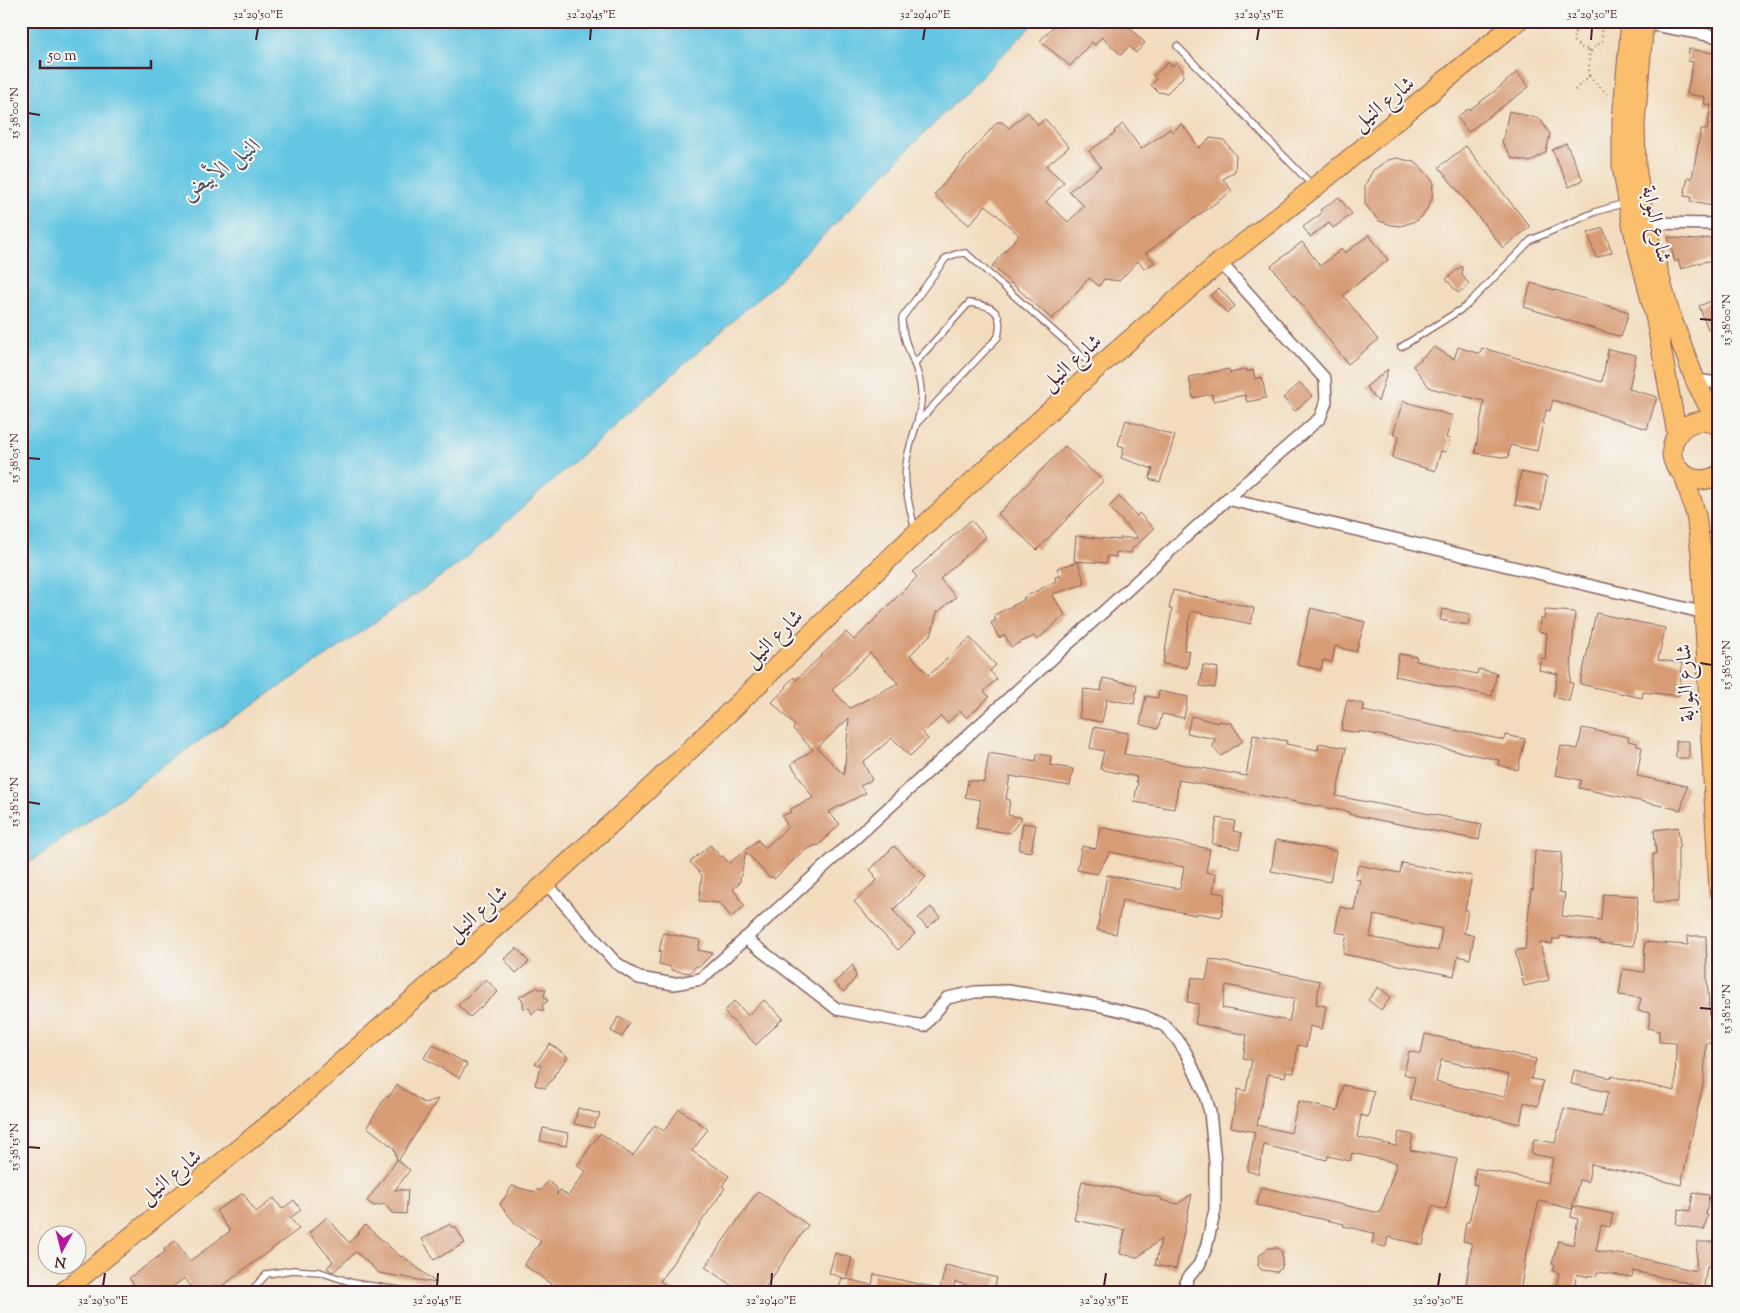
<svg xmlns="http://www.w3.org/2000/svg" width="1740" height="1313" font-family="'Sorts Mill Goudy',Amiri,serif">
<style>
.water{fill:#64c6e2;stroke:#577286}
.building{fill:#d79c76;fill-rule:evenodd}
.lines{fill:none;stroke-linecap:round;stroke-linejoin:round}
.service-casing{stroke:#85615e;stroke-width:8}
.minor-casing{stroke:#85615e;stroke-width:14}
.primary-casing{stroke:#85615e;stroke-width:21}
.path{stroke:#85615e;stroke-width:2.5;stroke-dasharray:1 4;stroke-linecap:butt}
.service{stroke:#fff;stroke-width:5.5}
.minor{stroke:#fff;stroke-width:11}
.primary{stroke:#fabe6d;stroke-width:19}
.ticks{fill:none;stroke:#4a1f2b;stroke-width:2}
.labels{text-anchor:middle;stroke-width:4;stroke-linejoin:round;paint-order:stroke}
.street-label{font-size:21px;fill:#4a1f2b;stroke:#f6f6f2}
.water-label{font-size:22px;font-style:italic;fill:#525162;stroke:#f6f6f2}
.neatline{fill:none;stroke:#4a1f2b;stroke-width:2}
.ticks-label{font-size:12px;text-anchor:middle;fill:#4a1f2b}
</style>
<rect width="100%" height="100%" fill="#f6f6f2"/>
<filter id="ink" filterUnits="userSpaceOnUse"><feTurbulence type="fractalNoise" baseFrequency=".02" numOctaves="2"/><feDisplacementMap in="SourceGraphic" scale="10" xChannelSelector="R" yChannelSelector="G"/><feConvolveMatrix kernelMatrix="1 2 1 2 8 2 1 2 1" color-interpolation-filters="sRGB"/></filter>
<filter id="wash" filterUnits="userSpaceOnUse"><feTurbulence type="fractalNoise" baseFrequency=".0096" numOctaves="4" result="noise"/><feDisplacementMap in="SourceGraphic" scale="20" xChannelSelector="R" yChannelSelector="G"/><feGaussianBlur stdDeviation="1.12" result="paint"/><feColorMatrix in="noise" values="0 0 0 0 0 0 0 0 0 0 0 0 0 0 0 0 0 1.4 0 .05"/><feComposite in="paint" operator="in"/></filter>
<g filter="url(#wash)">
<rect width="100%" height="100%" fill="#f2dcbd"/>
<path class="water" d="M21 21H1036L780 279 460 563 340 647 210 733 21 869Z"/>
<g id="blocks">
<path class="building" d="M1058 21H1123L1145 43 1136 53 1129 46 1121 55 1102 37 1095 45 1092 42 1070 66 1040 41Z
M1689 49 1719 54V207L1690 202 1691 197 1684 196 1688 177 1692 178 1701 129 1707 130 1711 105 1704 104 1705 97 1687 94 1693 62 1688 61Z
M1169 62 1172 66 1176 63 1183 70V77L1167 93 1158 92 1151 85 1156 79 1153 76Z
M1517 72 1529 87 1468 132 1457 117 1468 109 1469 110 1495 91Z
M1509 111 1540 119 1550 134 1546 152 1530 162 1512 158 1502 142Z
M1028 112 1038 125 1045 119 1069 147 1046 166 1064 182 1046 202 1068 222 1084 206 1069 191 1101 167 1089 151 1115 133 1114 131 1123 124 1141 149 1170 129 1172 132 1182 124 1199 148 1210 138 1224 140 1236 156 1235 171 1223 179 1232 191 1146 253 1154 262 1145 269 1138 261 1119 281 1104 279 1099 286 1089 278 1052 319 992 266 1019 235 986 205 969 225 934 195 997 122H1002L1009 128Z
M1566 143 1583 180 1569 187 1552 150Z
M1466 146 1530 227 1503 248 1439 167Z
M1397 158 1414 162 1421 167 1433 181 1432 199 1424 214 1418 220 1401 226 1392 225 1379 221 1365 204V185L1373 170 1388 160Z
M1339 197 1352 214 1333 228 1329 223 1310 237 1303 227 1322 213 1320 210Z
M1603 228 1612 252 1596 258 1588 233Z
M1369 235 1388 260 1343 295 1378 340 1348 364 1271 266 1302 242 1320 266 1342 249 1345 253Z
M1668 237 1696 240 1716 237 1719 259 1698 263 1681 269 1678 260 1675 262Z
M1462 266V275L1469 284 1458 293 1446 279Z
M1531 283 1629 312 1621 337 1524 307Z
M1219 288 1235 306 1227 313 1210 295Z
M1719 298V325L1708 329 1699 306Z
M1434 347 1454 359 1458 347 1480 354 1482 348 1602 382 1608 349 1636 355 1629 389 1657 397 1647 429 1553 400 1550 411 1546 410 1537 451 1510 445 1508 458 1475 453 1484 401 1430 388 1413 366Z
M1229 369 1230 373 1247 369V372L1253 370 1255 379 1262 377 1266 398 1247 402 1245 395 1213 401 1212 394 1193 398 1189 377Z
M1388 369 1378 402 1366 387Z
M1300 383 1312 396 1295 411 1283 398Z
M1403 401 1453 416 1446 438 1450 439 1446 452 1441 451 1435 471 1392 458 1399 436 1393 434Z
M1126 420 1175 436 1160 482 1149 479 1153 469 1121 458 1124 447 1118 445Z
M1065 446 1103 481 1037 550 998 514Z
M1521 472 1547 477 1541 510 1515 505Z
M1119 497 1137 516 1139 513 1154 529 1132 549 1131 553 1116 552V557L1107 556V563L1074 561 1076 536 1120 540V538H1138L1109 507Z
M971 520 986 537 940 579 956 597 938 612 937 611 932 633 910 655 929 675 970 638 996 665 990 671 997 679 984 691 989 697 967 718 960 711 947 723 941 716 923 733 928 739 910 756 892 738 863 762 872 780 860 786 866 793 828 812 840 824 818 846 816 845 802 852 774 879 772 876 770 878 746 852 739 884 733 889 745 906 731 917 720 903 699 901 702 875 690 862 710 845 721 857 723 856 729 863 758 840 765 848 788 827 782 816 791 812 789 810 813 798 791 764 813 750 793 729 795 726 772 702 787 687 786 685 794 677 796 680 846 632 854 640 917 577 913 572ZM870 653 898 683 850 708 832 690ZM849 718 844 775 817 748Z
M1078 562 1085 584 1052 594 1065 615 1037 640 1034 636 1011 647 1005 635 999 638 991 623 996 620 994 615 1024 600 1023 598 1056 581 1055 577 1060 576 1057 568Z
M1173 590 1254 608 1251 624 1191 611 1184 650 1190 651 1187 668 1163 664 1172 609H1169Z
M1311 608 1365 622 1356 652 1335 646 1332 662 1323 660 1321 670 1297 665Z
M1442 609 1470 614 1468 625 1440 620Z
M1545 610 1575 612 1570 683H1573L1569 701 1553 697 1558 674 1539 670 1541 658 1545 659 1547 633 1539 632 1540 619H1544Z
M1596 613 1665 628 1658 660 1682 663 1679 696 1643 692 1642 698 1580 684Z
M1399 654 1417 657 1416 661 1477 674 1478 669 1497 673 1492 696 1395 676Z
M1203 665 1218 668 1215 688 1200 686Z
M1103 678 1137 685 1134 704 1107 699 1102 722 1079 718 1084 689 1101 691Z
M1159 691 1188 697 1184 718 1162 714 1158 729 1140 724 1146 696 1158 698Z
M1347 700 1364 704 1363 711 1504 740 1505 735 1525 739 1518 770 1498 765 1499 760 1359 731V733L1341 730Z
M1191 716 1218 723V721L1231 723 1243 741 1221 756 1213 747 1215 739 1187 733Z
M1094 727 1128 733 1124 754 1246 776 1253 735 1287 741 1286 744 1318 750 1319 743 1346 748 1336 796 1482 824 1479 840 1349 814V812L1179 780 1174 809 1134 802 1138 782H1136L1137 777 1100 769 1104 751 1090 748Z
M1582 728 1629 737 1628 741 1637 743V746L1642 747 1637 776 1687 786 1681 810 1579 788 1581 780 1555 775 1561 746 1578 749Z
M1676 741H1689V758H1676Z
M989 753 1036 761 1037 754 1051 756 1050 765 1073 769 1070 786 1010 776 1006 799 1010 800 1008 815 1022 818 1010 833 976 828 981 800 965 797 968 780 984 782Z
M1217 818 1235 821 1233 831 1242 833 1239 849 1212 844Z
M1023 823 1036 825 1031 852 1019 850Z
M1100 827 1210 849 1206 872 1216 874 1213 892 1225 894 1221 917 1197 913 1196 915 1122 900 1116 934 1097 930 1107 875 1180 889 1184 867 1110 852 1097 874 1077 870 1082 846 1096 849Z
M1678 827 1680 847H1678V902H1654L1653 854H1656L1654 830Z
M1276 840 1336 851 1330 882 1271 871Z
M894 846 926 877 893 910 915 934 898 950 854 902 877 880 874 877 875 875 870 870Z
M1535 850 1562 852 1559 892 1565 893 1562 916 1601 920 1603 894 1638 896 1634 946 1599 943 1600 941 1560 936V939H1553L1552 944 1540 943 1549 980 1524 986 1515 951 1525 949 1531 889 1533 890Z
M1402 863 1472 876 1465 910H1468L1464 933 1474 936 1470 959 1458 956 1454 976 1343 954 1347 934 1335 932 1340 907 1354 910 1360 880 1355 879 1358 865 1400 873ZM1374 915 1442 929 1438 951 1370 937Z
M931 907 940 917 927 928 918 918Z
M663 933 700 940 698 950 713 953 700 966H696L690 973 671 970V967L659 964 661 950 659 952Z
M1688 936H1706L1707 980 1712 1043H1706L1704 1080 1681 1185 1591 1164 1588 1182 1579 1180 1572 1209 1539 1201 1526 1256 1520 1292H1465L1472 1245H1471V1243L1463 1241 1466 1222H1469L1477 1185 1473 1184 1476 1168 1548 1183 1553 1158 1531 1154 1534 1139 1555 1143 1564 1108 1602 1116 1608 1092 1571 1084 1574 1070 1611 1078V1076L1675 1091 1676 1043 1659 1042V1031L1648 1028 1651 1013 1638 1011 1641 998 1619 995 1623 969 1644 972 1645 942 1688 945Z
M517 948 529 962 516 973 504 959Z
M1210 959 1320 981 1316 1004 1326 1006 1322 1029 1310 1026 1306 1047 1298 1045 1294 1073 1286 1072 1285 1077 1268 1074 1257 1125 1291 1133 1298 1101 1338 1111 1343 1085 1374 1091 1368 1117 1361 1115 1357 1137 1396 1146 1399 1132 1413 1135 1410 1150 1457 1159 1446 1210 1432 1206 1423 1245 1388 1237 1386 1247 1372 1244 1374 1233 1343 1226 1344 1224 1257 1205 1261 1187 1380 1213 1397 1163 1352 1153 1350 1161 1328 1156 1327 1160 1264 1145 1258 1174 1247 1171 1255 1132 1231 1127 1238 1089 1246 1091 1252 1060 1243 1058 1247 1035 1195 1024 1199 1004 1187 1002 1192 977 1206 980ZM1226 985 1294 999 1289 1021 1222 1008Z
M853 965 856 977 844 992 834 983Z
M486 979 498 992 470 1017 458 1005Z
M538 987 539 989H546L544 996 548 1001 542 1005 544 1011 537 1009 532 1014 529 1008H523V1001L519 997Z
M1378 987 1391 997 1381 1010 1368 1000Z
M764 1000 783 1018 756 1045 724 1012 734 1001 748 1015Z
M618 1017 630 1023 622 1037 611 1031Z
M1425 1034 1536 1059 1531 1079 1543 1081 1538 1106 1524 1102 1520 1124 1410 1099 1415 1077 1404 1074 1409 1051 1421 1054ZM1441 1060 1509 1075 1504 1097 1436 1082Z
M432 1044 467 1064 459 1078 424 1058Z
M550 1044 568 1057 553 1076H555L545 1088 535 1085 541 1066 535 1064Z
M397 1085 424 1103 438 1099 398 1161 410 1170 395 1190H408L406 1214 392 1213 385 1204 374 1206 367 1201 397 1160 394 1148 367 1127 386 1096 388 1098Z
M578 1108 600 1114 593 1128 574 1124Z
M679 1109 708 1129 692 1151 729 1176 722 1186 725 1188 660 1281 676 1292H546L551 1284 524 1265 541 1241 516 1224 500 1205 512 1186 535 1192 538 1189 540 1191 548 1181 557 1188 556 1196 560 1190 568 1196 586 1171 577 1166 600 1133 633 1156 655 1125 664 1131Z
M543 1128 568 1133 566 1146 540 1141Z
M1082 1181 1162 1198 1161 1200 1178 1204 1192 1194 1176 1269 1155 1265 1161 1239 1138 1257 1120 1254 1125 1230 1074 1220Z
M758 1191 808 1225 762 1292H741L705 1267Z
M243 1193 256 1212 274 1198 282 1209 294 1200 301 1210 290 1218 299 1229 218 1289 215 1285 207 1292H195L185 1278 165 1292H139L129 1278 165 1252 164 1249 175 1241 190 1261 230 1231 216 1211Z
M1693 1193 1709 1195 1706 1215H1708L1704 1230 1676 1224 1679 1209 1690 1211Z
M1573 1206 1613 1214 1610 1227 1601 1225 1596 1251 1632 1256 1696 1271 1697 1242H1713V1267L1707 1266 1703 1292H1691L1692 1284 1633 1271 1632 1277 1597 1272 1596 1277 1589 1275 1588 1277 1577 1274 1573 1292H1555L1559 1273 1553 1271 1555 1265 1552 1264 1558 1241 1573 1245 1578 1219 1571 1217Z
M327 1217 349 1243 365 1225 401 1257 403 1256 436 1283 379 1273 356 1252 333 1272 327 1268 333 1261 309 1233Z
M450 1224 452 1228 455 1226 465 1243 434 1260 422 1239Z
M1268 1248H1277L1282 1252V1268L1276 1272 1262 1270 1258 1266 1259 1256Z
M835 1253 852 1258 846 1279 829 1273Z
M946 1265 997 1278 993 1292 955 1282 952 1292H939Z
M874 1274 932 1287 931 1292H849L839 1289 842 1278 872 1285Z"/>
</g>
</g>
<g filter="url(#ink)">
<use href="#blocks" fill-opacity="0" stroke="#85615e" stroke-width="1"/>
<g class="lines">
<g class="service-casing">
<path id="service" d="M1177 46 1313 186
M1401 347 1465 307 1531 240 1595 212 1625 203
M914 364 969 303C993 305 1004 312 998 337L917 423
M915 530C910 507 902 483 907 459 911 436 923 414 921 391 920 365 901 345 902 318L946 258 956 254 966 253 1094 367
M250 1292 267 1274 293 1270 320 1272 353 1283 412 1292"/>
</g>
<g class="minor-casing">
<path id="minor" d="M1644 23 1719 37
M1645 223 1719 224
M1695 380 1719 383
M1227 499 1705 613
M546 883 615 962 639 978 674 984 701 979 1227 499 1320 418 1326 402 1325 379 1220 262
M745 938 837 1009 924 1026 947 998 975 992 1008 991 1097 1005 1144 1016 1165 1026 1177 1039 1186 1053 1204 1092 1210 1112 1215 1162V1210L1206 1248 1199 1265 1190 1275 1181 1292"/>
</g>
<g class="primary-casing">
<path id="primary" d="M1631 21 1622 120V167L1633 229 1656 320 1677 434
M1644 21 1635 123 1636 167 1645 223 1669 311 1695 380 1718 425
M1719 426C1681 405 1652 459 1689 477 1699 482 1709 480 1719 475
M1684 475 1696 515 1701 553 1719 891
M63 1292 285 1111 546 883 649 789 915 534 1096 369 1220 262 1315 187 1518 21"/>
</g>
<path class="path" d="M1570 21 1578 29
M1584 23H1593L1602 32V41L1591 51 1580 47 1573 41 1575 32Z
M1597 27 1601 21
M1589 76 1607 94
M1575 90 1589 76V50"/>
<use href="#service" class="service"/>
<use href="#minor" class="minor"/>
<use href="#primary" class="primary"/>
</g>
</g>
<path class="ticks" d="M256 40 258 28M590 40 591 28M923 40 925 28M1257 40 1259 28M1591 40 1592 28M28 113 40 115M1700 319 1712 320M28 458 40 459M1700 663 1712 665M28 802 40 804M1700 1008 1712 1009M28 1147 40 1148M103 1286 105 1273M437 1286 438 1273M771 1286 772 1273M1104 1286 1106 1273M1438 1286 1440 1273"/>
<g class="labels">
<g class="street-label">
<text transform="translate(1383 103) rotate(-39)" y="7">شارع النيل</text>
<text transform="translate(1657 224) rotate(78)" y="7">شارع البوابة</text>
<text transform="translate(1071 362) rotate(-42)" y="7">شارع النيل</text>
<text transform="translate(773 638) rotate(-44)" y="7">شارع النيل</text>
<text transform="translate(1685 683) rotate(-93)" y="7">شارع البوابة</text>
<text transform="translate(477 913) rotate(-41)" y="7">شارع النيل</text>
<text transform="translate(170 1176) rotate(-39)" y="7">شارع النيل</text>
</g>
<g class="water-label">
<text transform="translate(220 168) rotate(-36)" y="8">النيل الأبيض</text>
</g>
</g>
<rect width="1740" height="1313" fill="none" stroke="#f6f6f2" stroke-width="55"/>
<g transform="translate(62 1250) rotate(187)"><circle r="24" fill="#f6f6f2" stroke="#b1a0a2"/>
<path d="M0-4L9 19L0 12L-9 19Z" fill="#b5179e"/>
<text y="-8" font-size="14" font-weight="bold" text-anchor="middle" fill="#4a1f2b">N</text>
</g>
<path d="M40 60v8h111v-8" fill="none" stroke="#4a1f2b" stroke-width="2.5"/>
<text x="48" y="60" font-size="15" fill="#4a1f2b" stroke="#f6f6f2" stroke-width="4" paint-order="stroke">50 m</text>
<rect x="28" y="28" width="1684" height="1258" class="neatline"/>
<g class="ticks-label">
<text x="258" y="18">32°29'50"E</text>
<text x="591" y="18">32°29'45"E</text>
<text x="925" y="18">32°29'40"E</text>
<text x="1259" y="18">32°29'35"E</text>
<text x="1592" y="18">32°29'30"E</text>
<text transform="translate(14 113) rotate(-90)" y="4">15°38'00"N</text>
<text transform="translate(1726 320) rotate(-90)" y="4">15°38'00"N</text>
<text transform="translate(14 458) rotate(-90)" y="4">15°38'05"N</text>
<text transform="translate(1726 665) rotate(-90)" y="4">15°38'05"N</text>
<text transform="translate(14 802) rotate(-90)" y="4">15°38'10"N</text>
<text transform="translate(1726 1009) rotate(-90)" y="4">15°38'10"N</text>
<text transform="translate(14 1147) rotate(-90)" y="4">15°38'15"N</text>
<text x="103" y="1304">32°29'50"E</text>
<text x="437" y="1304">32°29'45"E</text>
<text x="771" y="1304">32°29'40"E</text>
<text x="1104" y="1304">32°29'35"E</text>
<text x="1438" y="1304">32°29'30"E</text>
</g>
</svg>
